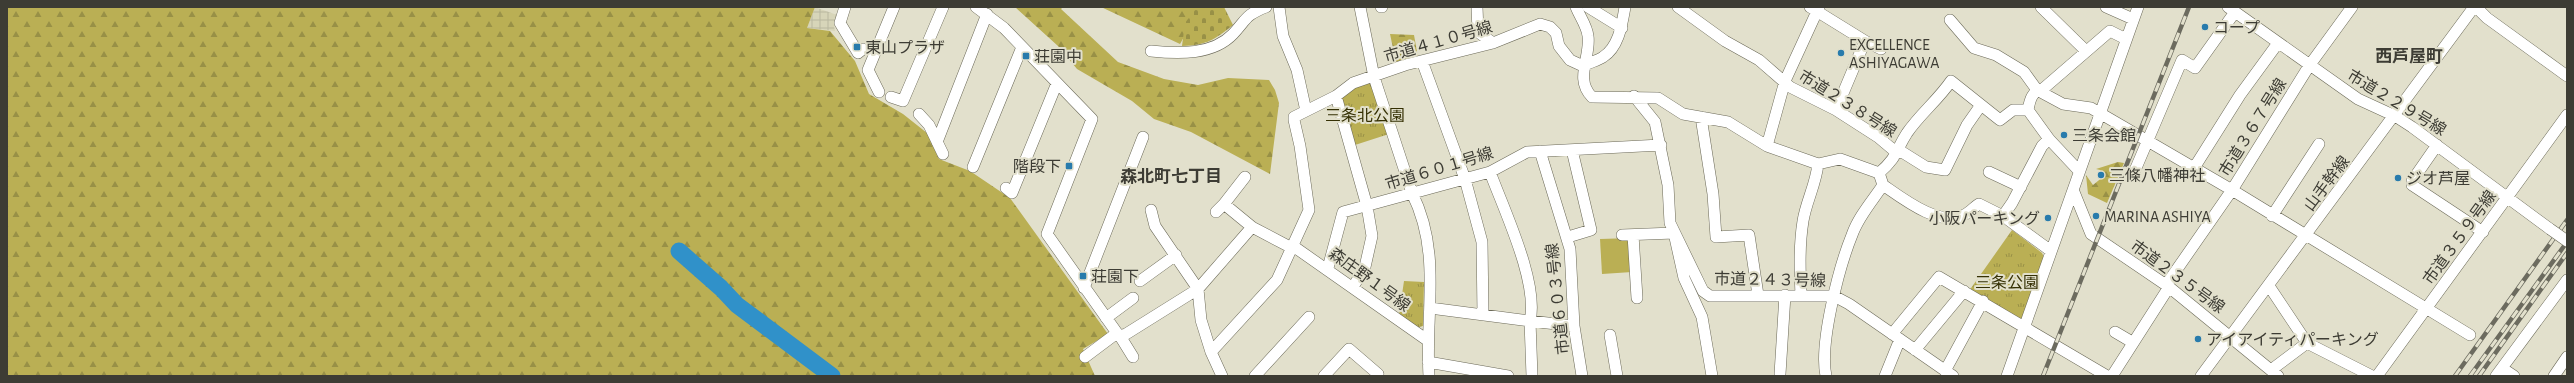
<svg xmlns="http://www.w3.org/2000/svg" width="2574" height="383" font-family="'Alegreya Sans','Noto Sans JP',sans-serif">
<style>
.industrial{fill:url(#industrial-grid)}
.green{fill:#baaf54}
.forest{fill:url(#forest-firs)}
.cemetery{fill:url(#cemetery-stones)}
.park{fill:url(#park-tufts)}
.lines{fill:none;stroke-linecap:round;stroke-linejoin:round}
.river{stroke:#3091c9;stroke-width:17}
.minor-casing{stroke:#6b6958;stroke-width:12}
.minor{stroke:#fff;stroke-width:11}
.rail-casing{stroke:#6c6b5f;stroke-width:4.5}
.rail{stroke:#e2e0cc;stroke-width:3;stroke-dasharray:9;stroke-linecap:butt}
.minor-bridge-casing{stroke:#6b6958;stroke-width:12;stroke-linecap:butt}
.minor-bridge{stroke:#fff;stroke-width:11}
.poi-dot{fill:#287bac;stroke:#e2e0cc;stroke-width:1.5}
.labels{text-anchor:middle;stroke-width:4;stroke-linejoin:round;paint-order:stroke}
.poi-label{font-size:16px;fill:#3d3c34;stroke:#e2e0cc;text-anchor:start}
.street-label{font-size:16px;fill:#3d3c34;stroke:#e2e0cc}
.park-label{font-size:16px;fill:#353004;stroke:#e2e0cc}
.neighbourhood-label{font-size:17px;font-weight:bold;fill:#3d3c34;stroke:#e2e0cc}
</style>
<defs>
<pattern id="industrial-grid" width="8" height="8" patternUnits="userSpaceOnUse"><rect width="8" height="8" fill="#d7d5b9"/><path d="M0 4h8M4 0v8" fill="none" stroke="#b9b8a0"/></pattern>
<pattern id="forest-firs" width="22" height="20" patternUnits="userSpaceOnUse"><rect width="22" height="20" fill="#baaf54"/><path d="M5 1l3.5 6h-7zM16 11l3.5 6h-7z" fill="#989046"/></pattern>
<pattern id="cemetery-stones" width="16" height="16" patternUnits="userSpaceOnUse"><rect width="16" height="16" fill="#baaf54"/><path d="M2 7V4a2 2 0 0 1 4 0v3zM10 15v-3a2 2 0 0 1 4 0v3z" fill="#989046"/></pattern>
<pattern id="park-tufts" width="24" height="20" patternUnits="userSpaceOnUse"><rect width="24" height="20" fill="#baaf54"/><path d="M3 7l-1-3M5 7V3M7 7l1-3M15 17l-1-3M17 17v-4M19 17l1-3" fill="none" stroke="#989046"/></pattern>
</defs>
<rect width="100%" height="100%" fill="#e2e0cc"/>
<path class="industrial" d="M815 7 837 15 834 26 835 31 807 28Z"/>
<path class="green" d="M1632 238V272L1602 274 1600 239Z"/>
<path class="forest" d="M7 7H815L807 28 830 31 855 61 869 94 903 114 927 133 939 159 970 171 1010 198 1108 334 1083 349 1095 376H7Z
M1015 7H1063L1061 9 1118 62 1164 79 1198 85 1228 78 1269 80 1275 90 1279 103 1270 174 1191 132 1154 119 1132 101 1077 69 1058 46Z
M1101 7H1201L1180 44Z
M1390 34 1414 35 1418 57 1396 62Z
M2118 162 2124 163 2107 203 2088 194 2086 175 2093 185 2104 176 2100 170 2096 169Z"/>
<path class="cemetery" d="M1197 7H1224L1233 25C1214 40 1207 45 1182 46L1185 23Z"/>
<path class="park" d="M1373 80 1389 134 1355 145 1341 97 1356 85Z
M2012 230 2042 253 2044 257 2022 321 1969 291Z
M1404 281 1424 282 1423 326 1416 328 1399 315Z"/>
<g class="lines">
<path class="river" d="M679 251 721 288 737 305 832 376"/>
<g class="minor-casing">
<path id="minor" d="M845 7 840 23 858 53 863 49
M976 7 1004 28 1092 119 1047 234 1117 333 1120 336 1126 334 1198 289 1252 227
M1360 7 1374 77 1412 193C1442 253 1425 312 1429 376
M1381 7H1382
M1477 7 1478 32 1493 43
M1576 7C1580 17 1587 26 1588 36 1591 57 1574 79 1592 97L1658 98 1683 114 1728 122 1767 146 1818 164 1840 159 1879 173
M1588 7 1622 28
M1678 7 1725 41 1759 60 1790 87 1836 110 1878 137 1897 153 1902 152 1926 167 1945 170 1967 125 1981 105
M1810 7 1865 41 1881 49
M2041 7 2085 50
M2106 7 2133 19
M2228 7 2358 99 2395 116 2412 127 2550 229
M2476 7 2487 18 2567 76
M1950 20 1974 48 1996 55 2024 72 2037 90 2063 104 2091 108 2232 190 2470 335
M1151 51C1179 54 1213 55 1233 34 1247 19 1245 15 1266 7
M1422 61 1465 179 1482 242 1483 314
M879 92 868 70 894 7
M1336 96 1367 206 1372 236 1365 267 1353 287
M1634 96 1655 122 1668 185 1670 223 1703 291 1710 296H1834L1849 304 1953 376
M891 97 903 101 943 7
M1836 110 1865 41
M2028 110C2030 99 2032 91 2044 88L2110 31 2126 39
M1306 111 1336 96 1353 83 1405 65 1493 43 1540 24 1550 27 1556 33 1559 46 1570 60 1583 66C1590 62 1597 61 1603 57 1619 47 1622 24 1625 7
M919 114 929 125 943 154
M1701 117 1713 194 1716 237 1749 235 1758 295
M937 142 987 14
M2437 145 2412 181V185L2483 232
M1767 146 1785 81 1819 7
M1540 151 1570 249 1574 326 1582 376
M973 167 1022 47
M2194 168 2240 95 2278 43
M1490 172C1504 210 1539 283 1530 321L1574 326
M1989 172 2021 187
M2133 175 2182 60 2195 68 2235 12
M1245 177 1224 204 1252 227 1292 248
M1883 185C1902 198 1940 228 1964 215 1970 212 1974 207 1979 204L2003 216 2051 251
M1006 188 1012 193 1057 83
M2074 192 2091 234 2169 287 2278 376
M1151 210 1155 226 1198 289 1201 320 1211 352 1222 376
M1216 212 1224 204
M2003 216 2012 203 2042 146 2049 139
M2272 216 2319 144
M1622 235 1674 233 1684 278 1702 317 1712 376
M1633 235 1637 298
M1568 237 1591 230 1572 150
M1293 246 1427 340
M1328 268 1343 212 1490 172 1527 152 1661 145
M1140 281 1176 255
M2166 285 2232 190 2309 66 2352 7
M2269 286 2307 343 2372 376
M1084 288 1143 137
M1801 296C1800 271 1799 246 1803 221 1806 202 1816 184 1818 164
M1430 308 1530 321 1532 376
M1106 318 1133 298
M2115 332 2132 342
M1892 334 1939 277 2107 376
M1610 335 1617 376
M1120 336 1133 357
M1915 350 1964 291
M1211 352 1277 280 1309 210 1300 146 1294 120V117L1306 111 1297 70 1283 36 1279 7
M1085 357 1117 333
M1428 362 1508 376
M2502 368 2514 376
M2271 370 2307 343
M1945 371 1983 301
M1780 374 1785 295
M1255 376 1309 317
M1324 376 1349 349 1378 374 1377 376
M1826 376C1819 344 1839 267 1852 235 1858 217 1873 200 1883 185L1879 173C1897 158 1896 150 1907 133 1920 114 1938 100 1951 81L2000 120 2013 110H2028L2049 139 2079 171
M1885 376 1900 339
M2007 376 2138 7
M2112 376 2169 287
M2201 376 2474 7
M2377 376 2567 115
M2496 376 2567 280
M2554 376 2567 357"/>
</g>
<use href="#minor" class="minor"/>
<g class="rail-casing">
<path id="rail" d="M2043 376 2189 7
M2455 376 2567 220
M2470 376 2567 242
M2479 376 2567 253"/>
</g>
<use href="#rail" class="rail"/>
<g class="minor-bridge-casing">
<path id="minor-bridge" d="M2550 229 2567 241"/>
</g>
<use href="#minor-bridge" class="minor-bridge"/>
</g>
<g class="poi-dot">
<circle cx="2205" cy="27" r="4"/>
<rect x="853" y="43" width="8" height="8" rx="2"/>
<circle cx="1841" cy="53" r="4"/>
<rect x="1022" y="52" width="8" height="8" rx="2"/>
<circle cx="2064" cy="135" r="4"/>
<rect x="1065" y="162" width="8" height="8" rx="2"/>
<circle cx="2101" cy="175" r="4"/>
<circle cx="2398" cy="178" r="4"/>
<circle cx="2096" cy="216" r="4"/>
<circle cx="2048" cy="218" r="4"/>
<rect x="1079" y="272" width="8" height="8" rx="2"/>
<circle cx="2198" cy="339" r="4"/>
</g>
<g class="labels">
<g class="poi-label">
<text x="2213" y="33">コープ</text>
<text x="1849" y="50">EXCELLENCE<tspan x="1849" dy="18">ASHIYAGAWA</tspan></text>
<text x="865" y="53">東山プラザ</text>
<text x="1034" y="62">荘園中</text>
<text x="2072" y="141">三条会館</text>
<text x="1061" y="172" text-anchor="end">階段下</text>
<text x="2109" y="181">三條八幡神社</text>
<text x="2406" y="184">ジオ芦屋</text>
<text x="2104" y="222">MARINA ASHIYA</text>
<text x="2040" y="224" text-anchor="end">小阪パーキング</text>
<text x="1091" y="282">荘園下</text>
<text x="2206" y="345">アイアイティパーキング</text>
</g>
<g class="street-label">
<text transform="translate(1438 41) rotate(-16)" y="6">市道４１０号線</text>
<text transform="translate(2397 102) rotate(31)" y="6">市道２２９号線</text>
<text transform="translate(1848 103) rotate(32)" y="6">市道２３８号線</text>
<text transform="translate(2252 127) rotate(-58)" y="6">市道３６７号線</text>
<text transform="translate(1439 168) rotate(-17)" y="6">市道６０１号線</text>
<text transform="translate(2326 183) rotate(-53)" y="6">山手幹線</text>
<text transform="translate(2459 237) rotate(-54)" y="6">市道３５９号線</text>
<text transform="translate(2178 276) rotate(36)" y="6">市道２３５号線</text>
<text transform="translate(1370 279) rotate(36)" y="6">森庄野１号線</text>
<text transform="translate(1770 279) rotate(1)" y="6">市道２４３号線</text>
<text transform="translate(1557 299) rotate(-96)" y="6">市道６０３号線</text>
</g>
<g class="park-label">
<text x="1365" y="121">三条北公園</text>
<text x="2007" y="288">三条公園</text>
</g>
<g class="neighbourhood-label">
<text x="2409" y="62">西芦屋町</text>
<text x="1171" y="182">森北町七丁目</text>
</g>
</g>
<rect width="2574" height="383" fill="none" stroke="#3d3c34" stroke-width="16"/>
</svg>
